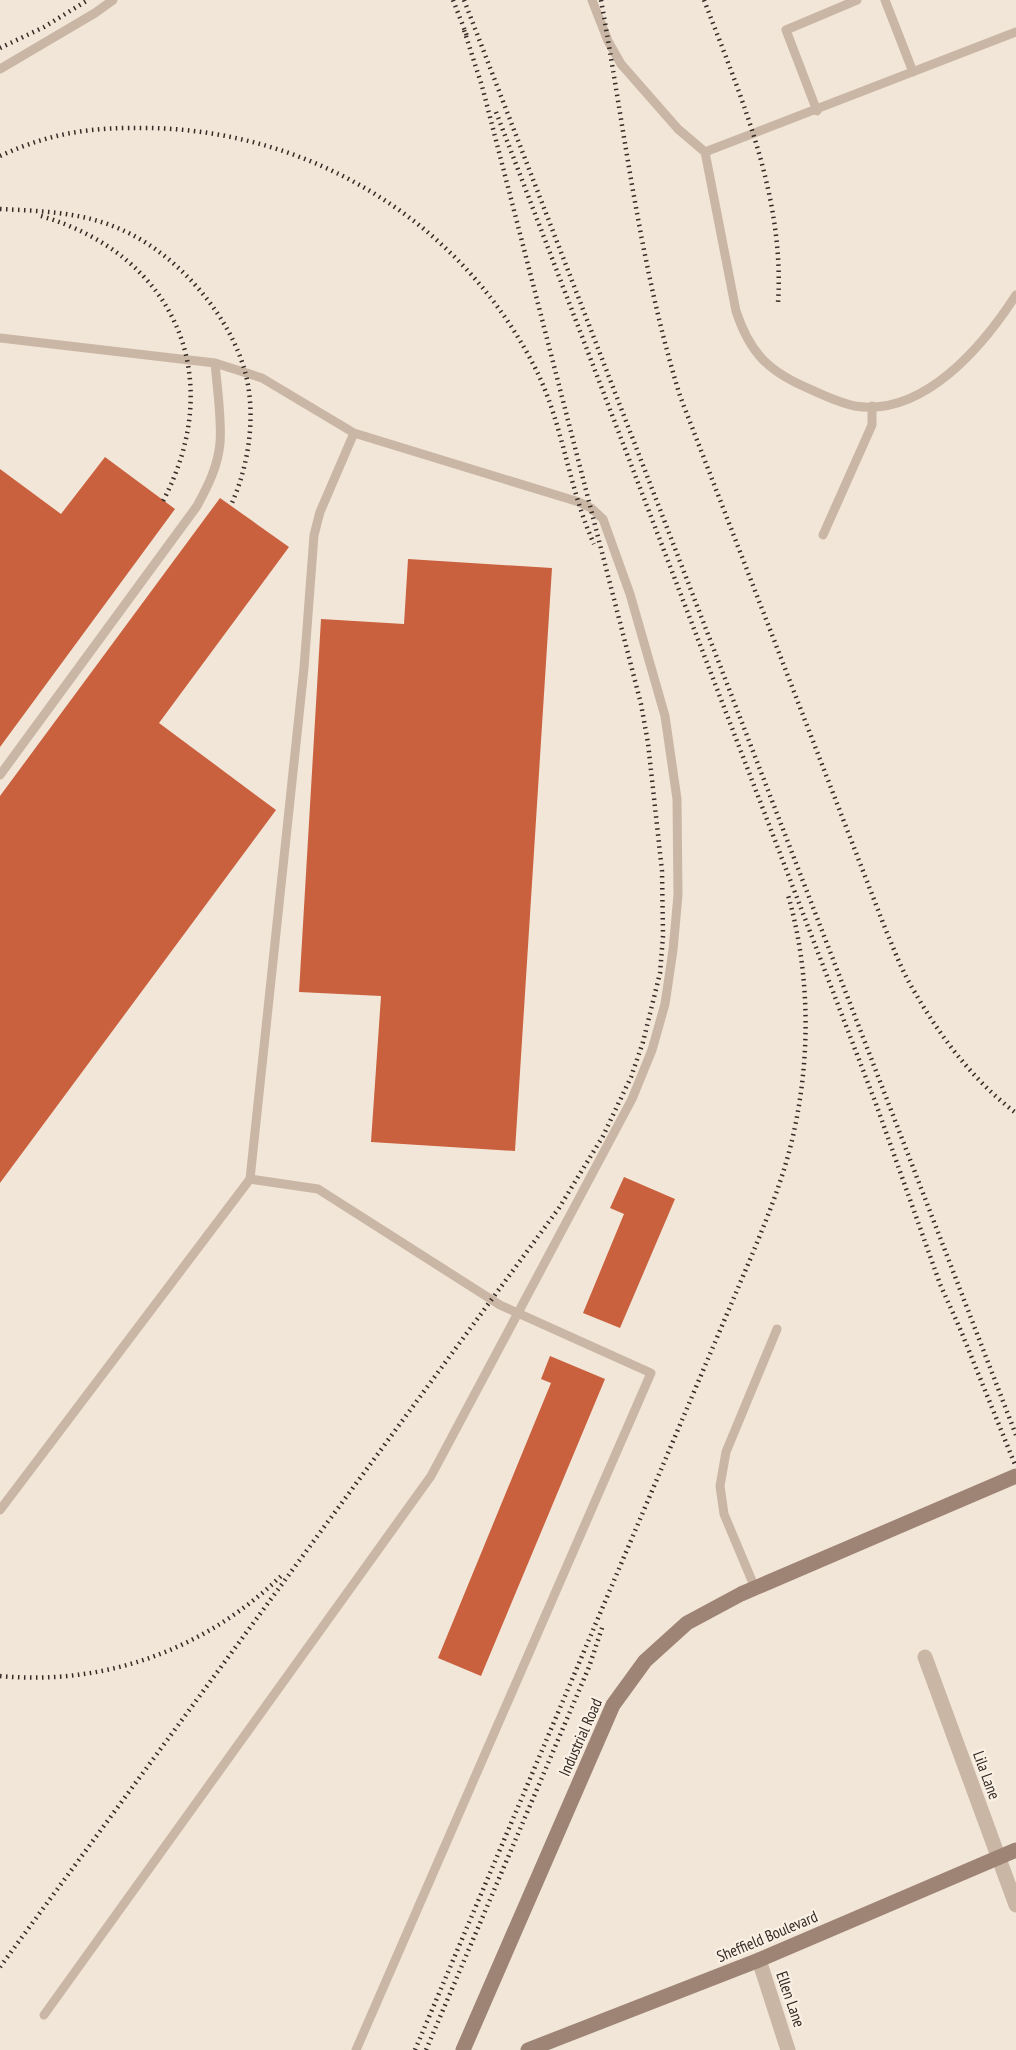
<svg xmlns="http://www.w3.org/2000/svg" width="1016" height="2050" font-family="'PT Sans Narrow',sans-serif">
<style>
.building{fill:#ca613e}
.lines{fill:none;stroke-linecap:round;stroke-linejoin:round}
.lane{stroke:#cab6a4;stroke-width:9}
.street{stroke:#cab6a4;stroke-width:15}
.secondary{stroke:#9e8475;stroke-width:15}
.rail{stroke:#352b26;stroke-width:4.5;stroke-dasharray:1.5 4.5;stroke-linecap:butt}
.labels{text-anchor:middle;stroke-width:4.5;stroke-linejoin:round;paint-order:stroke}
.street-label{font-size:16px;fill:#352b26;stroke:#faf0e4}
</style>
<rect width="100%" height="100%" fill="#f2e6d8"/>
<path class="building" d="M105 457 175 509 0 747V469L61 514Z
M220 498 289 547 159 723 276 810 0 1183V796Z
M408 559 552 568 515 1151 371 1142 381 996 299 992 321 619 404 624Z
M624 1177 675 1199 620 1328 583 1313 624 1214 610 1208Z
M550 1356 605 1379 481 1676 438 1658 551 1383 541 1379Z"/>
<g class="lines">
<path class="lane" d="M592 0 608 41 621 64 678 129 705 152 736 311C750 354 770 373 812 390 825 396 840 403 855 406 924 417 983 346 1016 295
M885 0 913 72
M0 69 95 13 113 0
M817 111 786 30 857 0
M705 152 1016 32
M0 338 215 363 262 378 354 433 579 502 591 508 603 519 630 594 665 716 677 799 678 895 673 950 665 1004 652 1050 632 1099 431 1476 44 2015
M823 535 872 425V406
M0 775 197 506C208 486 218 466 220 443 222 420 217 387 215 363
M250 1179 318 1189 500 1305 651 1373 356 2050
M0 1510 250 1179 304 668 314 535 320 512 354 433
M755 1588 724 1514 720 1486 726 1452 777 1329"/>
<path class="street" d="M925 1657 1016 1905
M759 1960 788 2050"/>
<path class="secondary" d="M463 2050 613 1705 645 1661 687 1623 741 1594 1016 1476
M528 2050 759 1960 1016 1850"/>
<path class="rail" d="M453 0 467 36
M464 0 1016 1435
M601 0C625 133 640 266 680 396L885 928C893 947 900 966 910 984 937 1032 971 1079 1016 1113
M704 0C741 97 785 197 778 303
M0 48 44 27 88 0
M496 112 876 1104 940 1284 961 1331 1016 1467
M0 156C52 132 93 127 150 128 309 131 456 219 531 360 563 418 567 485 594 544
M0 209C41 211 82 212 120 229 179 254 237 322 248 385 255 425 247 470 231 505
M41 216C175 255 228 377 163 501
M0 1676C105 1686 206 1649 281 1576
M0 1967 559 1208 603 1136 631 1077 643 1042 660 973 663 936 662 871 648 743 641 704 482 86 464 30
M415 2050 749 1262C766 1221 783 1180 793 1136 811 1057 810 972 788 895
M426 2050 589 1667 603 1625"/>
</g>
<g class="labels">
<g class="street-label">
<text transform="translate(580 1737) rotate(-66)" y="6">Industrial Road</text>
<text transform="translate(987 1775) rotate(70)" y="6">Lila Lane</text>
<text transform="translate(767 1936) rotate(-23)" y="6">Sheffield Boulevard</text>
<text transform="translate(791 1999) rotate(71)" y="6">Ellen Lane</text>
</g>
</g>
</svg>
